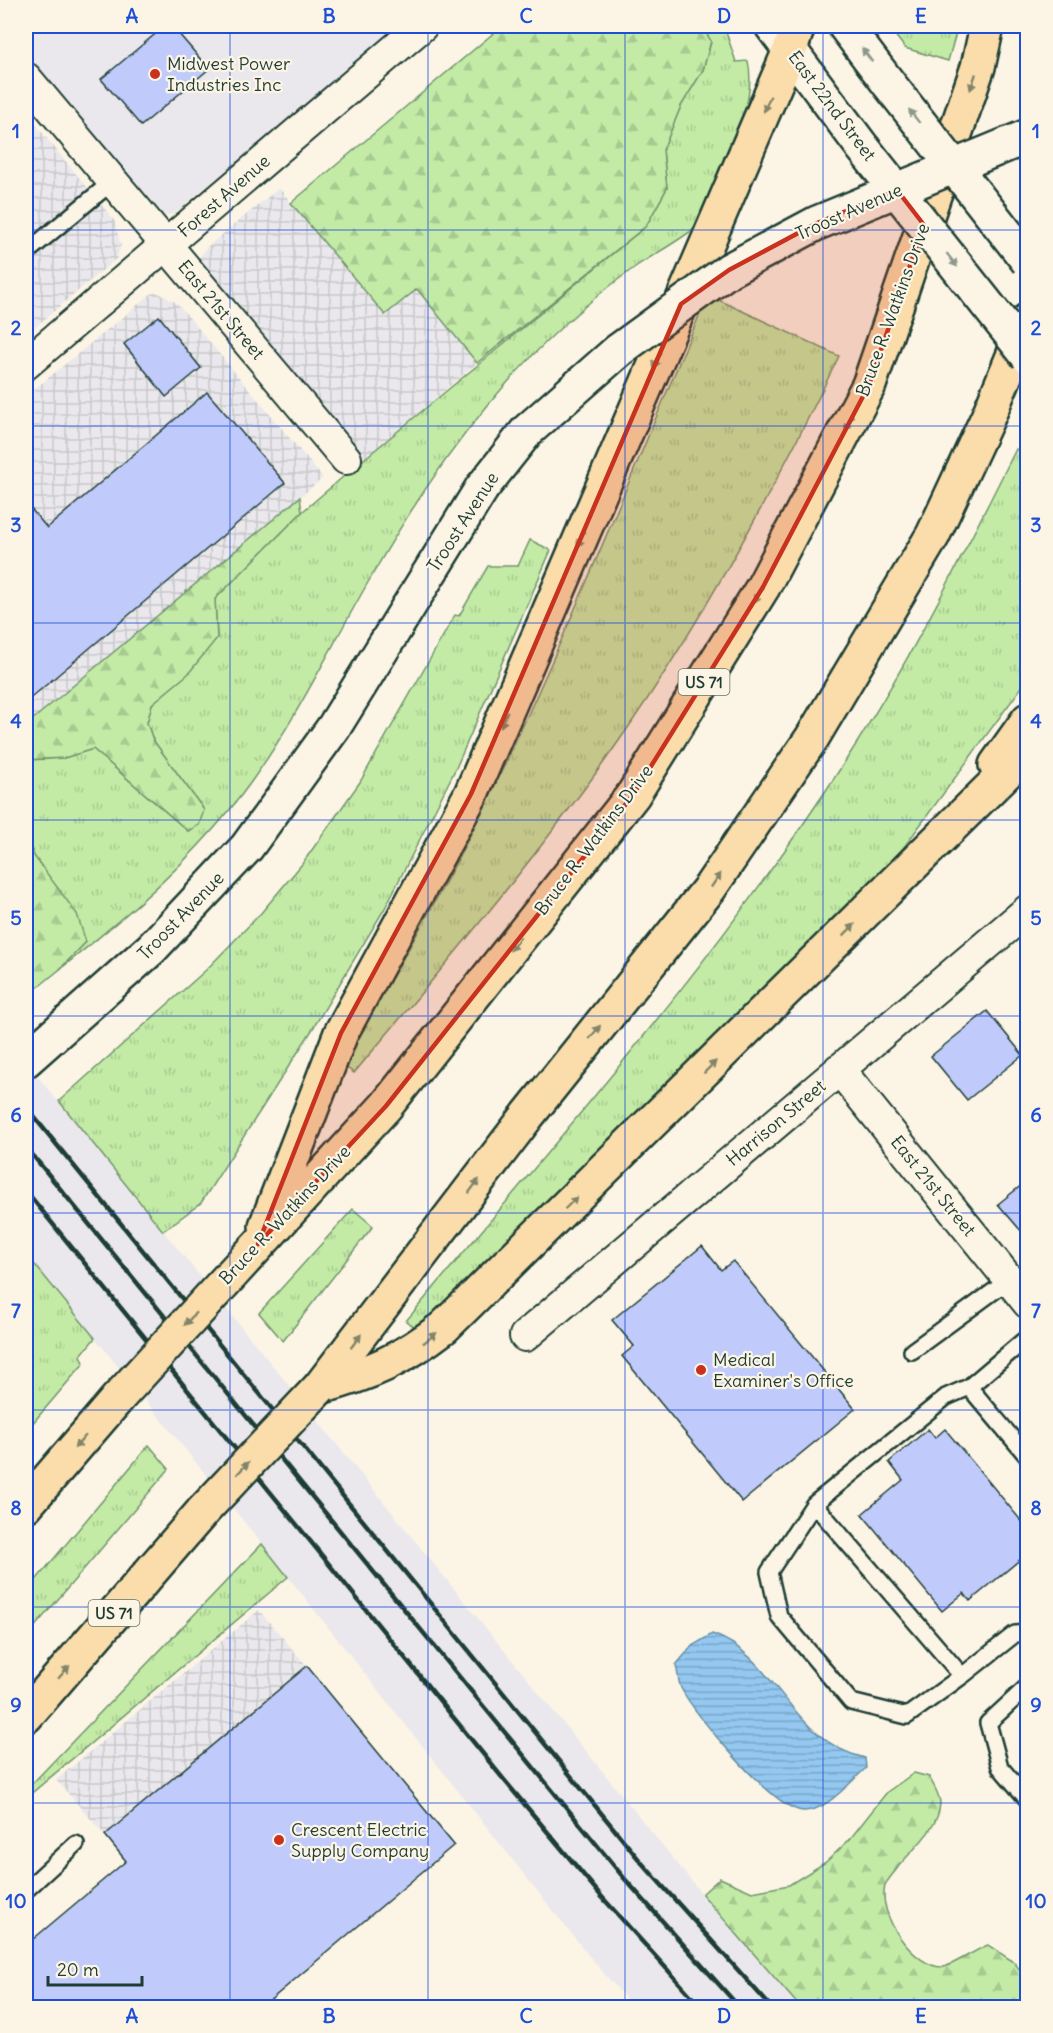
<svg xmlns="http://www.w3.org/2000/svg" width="1053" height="2033" font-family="Delius,sans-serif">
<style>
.built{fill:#eae8ec}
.industrial{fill:url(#industrial-grid)}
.grass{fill:url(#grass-tufts);stroke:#71946d;stroke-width:1.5}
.forest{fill:url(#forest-firs);stroke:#71946d;stroke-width:1.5}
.water{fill:url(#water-rules);stroke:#6590a5;stroke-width:1.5}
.building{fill:#c0cbfc;stroke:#1f3d34;stroke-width:1.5}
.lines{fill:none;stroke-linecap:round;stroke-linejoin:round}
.service-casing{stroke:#1f3d34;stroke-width:20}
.minor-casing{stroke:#1f3d34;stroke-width:34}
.secondary-casing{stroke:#1f3d34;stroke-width:38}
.motorway-casing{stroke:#1f3d34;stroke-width:38}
.service{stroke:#fcf5e5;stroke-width:15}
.minor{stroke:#fcf5e5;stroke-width:30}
.secondary{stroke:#fcf5e5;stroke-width:33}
.motorway{stroke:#fbddab;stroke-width:33}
.rail{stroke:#1f3d34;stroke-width:4.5}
.secondary-bridge-casing{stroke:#1f3d34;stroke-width:38;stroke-linecap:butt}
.motorway-bridge-casing{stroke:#1f3d34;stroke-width:38;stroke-linecap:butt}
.secondary-bridge{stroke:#fcf5e5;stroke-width:33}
.motorway-bridge{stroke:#fbddab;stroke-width:33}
.oneway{fill:#8e998c}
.oneway2{fill:#82856a}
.marked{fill:#c8321e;fill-opacity:0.2;stroke:#c8321e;stroke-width:4.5;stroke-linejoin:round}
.grid{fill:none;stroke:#1d4ed8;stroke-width:1.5;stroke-opacity:0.55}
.poi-dot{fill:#c8321e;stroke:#fcf5e5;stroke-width:2}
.labels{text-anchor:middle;stroke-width:4.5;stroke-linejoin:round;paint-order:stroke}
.shield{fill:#fcf5e5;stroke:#617469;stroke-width:1.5}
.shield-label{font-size:16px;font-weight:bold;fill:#1f3d34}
.poi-label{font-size:18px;fill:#1f3d34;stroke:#fcf5e5;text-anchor:start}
.street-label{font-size:18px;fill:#1f3d34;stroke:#fcf5e5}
.neatline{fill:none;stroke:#1d4ed8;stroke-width:2}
.grid-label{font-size:20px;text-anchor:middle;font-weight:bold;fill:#1d4ed8}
</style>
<defs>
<pattern id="industrial-grid" width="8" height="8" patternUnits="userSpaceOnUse" patternTransform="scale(1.5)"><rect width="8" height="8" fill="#eae8ec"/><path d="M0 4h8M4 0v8" fill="none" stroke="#c8c8cb"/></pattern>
<pattern id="grass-tufts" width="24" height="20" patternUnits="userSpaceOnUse" patternTransform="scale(1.5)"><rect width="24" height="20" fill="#c3eba6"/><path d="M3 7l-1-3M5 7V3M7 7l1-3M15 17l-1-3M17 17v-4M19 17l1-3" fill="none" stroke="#a7ca90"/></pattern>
<pattern id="forest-firs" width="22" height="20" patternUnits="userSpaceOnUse" patternTransform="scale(1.5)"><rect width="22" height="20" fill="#c3eba6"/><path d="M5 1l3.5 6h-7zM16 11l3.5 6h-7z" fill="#a7ca90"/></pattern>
<pattern id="water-rules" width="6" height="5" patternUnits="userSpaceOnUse" patternTransform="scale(1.5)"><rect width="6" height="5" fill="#94c8f1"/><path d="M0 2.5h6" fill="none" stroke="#78a4c4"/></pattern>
</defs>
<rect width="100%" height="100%" fill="#fcf5e5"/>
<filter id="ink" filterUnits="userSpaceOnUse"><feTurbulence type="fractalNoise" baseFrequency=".0167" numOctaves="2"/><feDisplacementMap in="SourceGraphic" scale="12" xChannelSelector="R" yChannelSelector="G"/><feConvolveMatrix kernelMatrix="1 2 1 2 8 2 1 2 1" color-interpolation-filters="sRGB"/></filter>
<g filter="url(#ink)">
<path class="built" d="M26 26H397L175 213 164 216 143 204 26 60Z
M26 1062 702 1894 800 2007H633L589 1956 262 1544 26 1253Z"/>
<path class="industrial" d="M26 113 114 220 121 245 117 258 26 335Z
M279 188 385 315 417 289 477 363 358 464 197 260 207 247Z
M157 292 177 303 323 478 26 725V396L151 294Z
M259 1610 307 1666 105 1835 56 1780Z"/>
<path class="grass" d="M702 26H724L736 62 748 61C757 101 731 148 716 184 711 196 708 211 701 222 695 232 651 256 638 265 521 348 440 456 370 579 331 646 297 718 251 782 198 856 130 913 59 970L86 942 34 856 26 836V760L64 758 93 749 188 831 204 810 153 740 147 723 152 704 217 638 215 599 302 512 358 464 646 226 667 188 663 150 681 106 703 70 711 42Z
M888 26H958L948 61 905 48Z
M708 295 839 356C772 494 698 630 609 755 530 865 442 969 354 1073L341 1064C391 981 440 897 483 810 565 642 634 467 708 295Z
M1016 449 1027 455V680L904 847 873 882 420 1330 406 1321C558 1139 717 960 846 760 910 661 963 555 1016 449Z
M530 540 551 550 456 768 385 908 312 1030 201 1203 163 1231 59 1101 206 970 261 913 302 864 360 782 455 615 459 616 488 566H518Z
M353 1209 373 1226 283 1341 259 1313Z
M26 1254 95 1338 81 1355 84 1363 26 1431V1384L28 1381 26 1378Z
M149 1445 169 1469 26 1637V1592Z
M262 1544 288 1577 27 1797 26 1790Z"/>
<path class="forest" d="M502 26H702L711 41 703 70 681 106 663 150 667 188 646 226 477 363 417 289 385 315 291 203Z
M300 497 302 512 215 599 217 638 188 674 152 704 147 723 153 740 204 810 199 825 188 831 93 749 64 758 26 760V725Z
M26 836 34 856 77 914 86 942 59 970 26 997Z
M914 1773 929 1777C933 1784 940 1795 940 1803 939 1829 913 1848 898 1867 895 1872 887 1880 885 1886 877 1915 914 1968 943 1967 950 1967 977 1949 988 1945L1014 1962 1027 1979V2007H800L702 1894 720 1878 752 1892 789 1885 826 1862 850 1839 887 1792Z"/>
<path class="water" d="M712 1634C776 1655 790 1741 865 1758L866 1768C850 1782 822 1817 798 1810 768 1801 695 1716 681 1688 678 1681 678 1672 676 1665L692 1646Z"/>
<path class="building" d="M165 26H172L209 69 141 126 101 79Z
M159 316 201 368 166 397 124 344Z
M207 392 285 483 26 702V503L47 528Z
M987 1011 1023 1055 967 1100 931 1056Z
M1028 1180V1239L998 1204Z
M702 1246 721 1270 733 1261 855 1409 742 1502 622 1356 634 1346 612 1320Z
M928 1429 935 1438 945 1429 1028 1529V1553L970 1601 964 1593 942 1611 862 1514 903 1480 889 1462Z
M307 1666 454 1845 261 2008H26V1945L126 1861 105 1835Z"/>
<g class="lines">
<g class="service-casing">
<path id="service" d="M26 253 113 181
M912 1351 1009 1280
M969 1387 1028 1337
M1028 1457 969 1387 946 1397 814 1504 962 1676 1015 1634 1028 1633
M814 1504 769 1572 779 1616 851 1702 907 1716 962 1676
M1028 1686 988 1723 1000 1767 1028 1800
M26 1890 76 1844"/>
</g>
<g class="minor-casing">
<path id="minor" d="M26 78 346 459
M26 364 422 26
M839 1069 1028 1303
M525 1336 1028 910"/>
</g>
<g class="secondary-casing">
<path id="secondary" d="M772 26 863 148
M845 26 889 84
M26 1060 151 949 247 847 334 727 482 488"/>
</g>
<g class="motorway-casing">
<path id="motorway" d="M996 765 1028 720
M266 1226 341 1033 471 794 790 50 798 26
M230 1276 386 1106 633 795 763 587 869 385 978 67 987 26
M320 1387 528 1115 709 889 812 738 933 535 988 417 1028 320
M320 1387C372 1373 401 1360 444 1327L1028 751
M26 1505 118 1398
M26 1716 203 1511"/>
</g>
<use href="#service" class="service"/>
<use href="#minor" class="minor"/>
<use href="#secondary" class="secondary"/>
<use href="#motorway" class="motorway"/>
<path class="rail" d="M26 1107 641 1862 772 2008
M26 1147 624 1878 740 2008
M26 1191 505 1781 602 1897 702 2008"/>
<g class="secondary-bridge-casing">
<path id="secondary-bridge" d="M889 84 1028 261
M863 148 1028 356
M482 488 527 431 619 350 729 270 817 223 1028 136"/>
</g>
<g class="motorway-bridge-casing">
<path id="motorway-bridge" d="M118 1398 230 1276
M203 1511 320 1387"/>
</g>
<use href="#secondary-bridge" class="secondary-bridge"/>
<use href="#motorway-bridge" class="motorway-bridge"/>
</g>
<defs><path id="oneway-solid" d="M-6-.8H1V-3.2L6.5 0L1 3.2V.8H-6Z" transform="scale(1.5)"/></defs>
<g class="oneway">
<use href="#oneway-solid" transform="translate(867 55) rotate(-127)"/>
<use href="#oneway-solid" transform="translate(914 116) rotate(-128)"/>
<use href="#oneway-solid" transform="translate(952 260) rotate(52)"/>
</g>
<g class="oneway2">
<use href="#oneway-solid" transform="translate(973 82) rotate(109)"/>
<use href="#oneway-solid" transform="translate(767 104) rotate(113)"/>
<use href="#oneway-solid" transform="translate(657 360) rotate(113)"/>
<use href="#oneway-solid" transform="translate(849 423) rotate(118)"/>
<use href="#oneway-solid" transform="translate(581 539) rotate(113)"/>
<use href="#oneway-solid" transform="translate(758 595) rotate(122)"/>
<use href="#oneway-solid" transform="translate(504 719) rotate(113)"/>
<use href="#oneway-solid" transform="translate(716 880) rotate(-56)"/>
<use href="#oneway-solid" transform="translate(849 930) rotate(-45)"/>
<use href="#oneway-solid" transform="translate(515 944) rotate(128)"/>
<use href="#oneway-solid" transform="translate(595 1032) rotate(-51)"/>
<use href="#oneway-solid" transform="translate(710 1067) rotate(-45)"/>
<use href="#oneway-solid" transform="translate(474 1186) rotate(-53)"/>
<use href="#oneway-solid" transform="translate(571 1203) rotate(-44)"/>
<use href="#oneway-solid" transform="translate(190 1319) rotate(132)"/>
<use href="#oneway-solid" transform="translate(430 1338) rotate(-38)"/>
<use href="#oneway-solid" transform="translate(356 1341) rotate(-53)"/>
<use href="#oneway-solid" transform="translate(80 1442) rotate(131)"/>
<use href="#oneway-solid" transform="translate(243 1468) rotate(-47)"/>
<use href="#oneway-solid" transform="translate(64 1672) rotate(-49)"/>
</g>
</g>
<path class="marked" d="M897 190 924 225 869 385 763 587 633 795 386 1106 258 1244 341 1033 471 794 681 304 729 270 817 223Z"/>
<path class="grid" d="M230 26V2008M428 26V2008M625 26V2008M823 26V2008M26 230H1028M26 426H1028M26 623H1028M26 820H1028M26 1016H1028M26 1213H1028M26 1410H1028M26 1607H1028M26 1803H1028"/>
<g class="poi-dot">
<circle cx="155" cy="74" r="6"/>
<circle cx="701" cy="1370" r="6"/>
<circle cx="279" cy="1840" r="6"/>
</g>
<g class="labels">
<g class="shield">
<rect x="678.5" y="669" width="51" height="26" rx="4.5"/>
<rect x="88.5" y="1600" width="51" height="26" rx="4.5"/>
</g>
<g class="shield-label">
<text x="704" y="688">US 71</text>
<text x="114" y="1619">US 71</text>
</g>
<g class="poi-label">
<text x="167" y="70">Midwest Power<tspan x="167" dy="21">Industries Inc</tspan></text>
<text x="713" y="1366">Medical<tspan x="713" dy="21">Examiner's Office</tspan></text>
<text x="291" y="1836">Crescent Electric<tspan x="291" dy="21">Supply Company</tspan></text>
</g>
<g class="street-label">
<text transform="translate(832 106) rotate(53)" y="6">East 22nd Street</text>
<text transform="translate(224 196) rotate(-41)" y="6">Forest Avenue</text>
<text transform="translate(849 212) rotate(-24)" y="6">Troost Avenue</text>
<text transform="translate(221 310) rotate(50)" y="6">East 21st Street</text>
<text transform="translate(893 310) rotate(-70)" y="6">Bruce R. Watkins Drive</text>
<text transform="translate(463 522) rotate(-57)" y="6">Troost Avenue</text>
<text transform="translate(594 840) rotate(-53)" y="6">Bruce R. Watkins Drive</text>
<text transform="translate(181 916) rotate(-46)" y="6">Troost Avenue</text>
<text transform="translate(776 1123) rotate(-40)" y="6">Harrison Street</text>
<text transform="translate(933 1186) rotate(51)" y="6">East 21st Street</text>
<text transform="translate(285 1215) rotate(-47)" y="6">Bruce R. Watkins Drive</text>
</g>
</g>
<rect width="1053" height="2033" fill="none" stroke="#fcf5e5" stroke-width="66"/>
<path d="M48 1976v9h94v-9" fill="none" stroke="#1f3d34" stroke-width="3"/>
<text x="57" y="1976" font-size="18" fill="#1f3d34" stroke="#fcf5e5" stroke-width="4.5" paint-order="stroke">20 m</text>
<rect x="33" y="33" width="987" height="1967" class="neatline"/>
<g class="grid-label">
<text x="132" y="23">A</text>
<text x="329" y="23">B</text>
<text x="526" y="23">C</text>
<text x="724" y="23">D</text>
<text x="921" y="23">E</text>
<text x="16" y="138">1</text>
<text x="1036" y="138">1</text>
<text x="16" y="335">2</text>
<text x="1036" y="335">2</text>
<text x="16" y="532">3</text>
<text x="1036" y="532">3</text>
<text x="16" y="728">4</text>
<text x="1036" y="728">4</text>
<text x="16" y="925">5</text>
<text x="1036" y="925">5</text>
<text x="16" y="1122">6</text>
<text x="1036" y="1122">6</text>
<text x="16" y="1318">7</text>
<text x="1036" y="1318">7</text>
<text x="16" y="1515">8</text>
<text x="1036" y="1515">8</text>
<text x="16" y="1712">9</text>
<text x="1036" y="1712">9</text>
<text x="16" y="1908">10</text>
<text x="1036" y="1908">10</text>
<text x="132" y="2023">A</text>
<text x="329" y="2023">B</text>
<text x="526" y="2023">C</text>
<text x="724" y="2023">D</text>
<text x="921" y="2023">E</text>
</g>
</svg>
